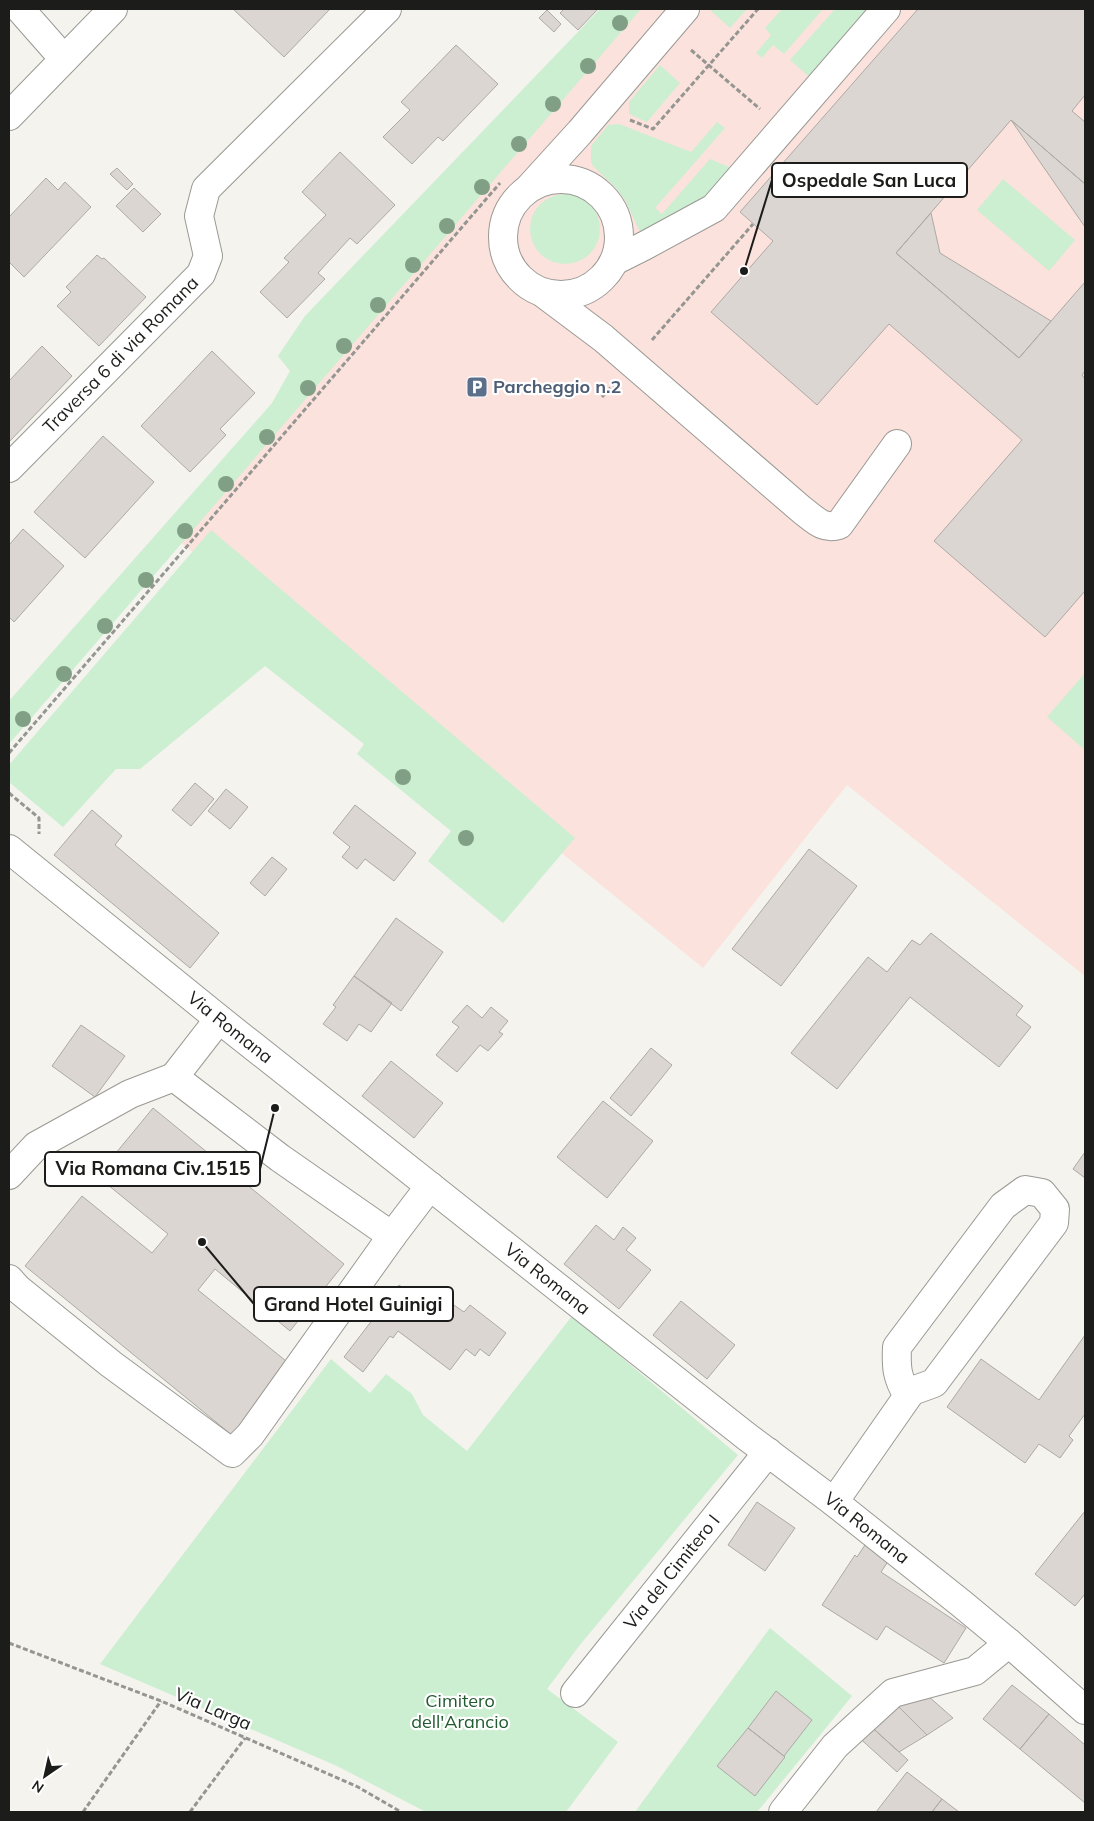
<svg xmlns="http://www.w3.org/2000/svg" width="1094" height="1821" font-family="Mulish,sans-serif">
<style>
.medical{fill:#fce2dc}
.green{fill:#cceed1}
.building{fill:#dbd6d2;stroke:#ada9a5}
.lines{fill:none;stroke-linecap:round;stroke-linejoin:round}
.minor-casing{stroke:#9a9994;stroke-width:30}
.major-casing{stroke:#9a9994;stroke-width:30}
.path{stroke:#959591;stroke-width:3;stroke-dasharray:5 2.5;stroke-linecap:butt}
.minor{stroke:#fff;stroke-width:28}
.major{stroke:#fff;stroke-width:28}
.tree{fill:#809f85}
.labels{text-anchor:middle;stroke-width:4.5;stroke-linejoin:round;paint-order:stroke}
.street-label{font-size:18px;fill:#1c1c1a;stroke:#fff}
.service-label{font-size:18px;font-weight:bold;fill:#4e5e75;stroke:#fff;text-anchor:start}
.park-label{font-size:18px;fill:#215a30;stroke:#fff}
.leader{fill:none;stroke:#1c1c1a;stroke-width:2}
.callout-dot{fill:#1c1c1a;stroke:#fff;stroke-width:2}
.callout{fill:#fff;stroke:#1c1c1a;stroke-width:2}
.callout-label{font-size:19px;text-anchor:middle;font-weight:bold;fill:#1c1c1a}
</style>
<rect width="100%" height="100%" fill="#f4f3ed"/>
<path class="medical" d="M635 9H1085V976L847 785 703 968 169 533Z"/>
<path class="green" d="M600 9H641L9 744V701L272 403 290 371 278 356 305 316Z
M709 9H747L730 28Z
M782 9H823L784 54 773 45 762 58 756 53 771 35 765 28Z
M835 9H874L813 80 790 60Z
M660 65 680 83 647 122 629 114V102Z
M717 122 725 128 655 208 662 214 710 159 736 170 718 191 646 233 640 232 625 200 615 187 593 166 591 162V146L608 125 619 124 691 152Z
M1003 179 1075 240 1049 271 977 210Z
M530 229a35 35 0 1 1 70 0a35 35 0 1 1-70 0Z
M211 530 575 838 503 923 428 861 451 831 357 754 364 744 265 666 140 769H116L63 827 9 782V765Z
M1085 673V750L1047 717Z
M572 1316 738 1455 579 1646 547 1689 618 1742 566 1812H426L337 1766 100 1664 331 1359 370 1393 386 1374 412 1394 423 1415 467 1451Z
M770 1628 852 1696 757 1812H635Z"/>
<path class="building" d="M233 9H330L284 57Z
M564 9H596L597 10 578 30 560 13Z
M918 9H1085V95L1072 111 1085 122V184L1011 120 896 253 1019 358 1085 282V371L1082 375 1085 379V591L1045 637 934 541 1022 440 889 324 817 405 711 312 773 241 740 212Z
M547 10 561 24 554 32 539 18Z
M456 45 498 84 443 141 438 137 412 164 383 137 410 110 401 102Z
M1011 120 1085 184V227Z
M340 152 395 205 357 244 350 238 318 273 325 279 287 318 260 292 289 262 284 258 326 215 302 192Z
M117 168 133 184 127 190 110 174Z
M46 178 58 190 65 182 91 207 24 277 9 262V217Z
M134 188 161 214 143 232 116 206Z
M931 213 940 253 1051 321 1019 358 896 253Z
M97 255 102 259 104 258 146 297 99 346 57 306 71 292 66 287Z
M42 346 72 376 9 442V381Z
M212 351 255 393 220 429 226 435 190 472 141 426Z
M103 436 154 482 85 558 34 512Z
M23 529 64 566 14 622 9 617V545Z
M195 783 214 799 191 826 172 810Z
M226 789 248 807 230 829 208 811Z
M355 805 416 853 394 881 365 859 357 869 342 857 350 847 333 833Z
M92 810 122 836 115 845 219 933 190 968 54 855Z
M809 849 857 886 781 986 732 949Z
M272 857 287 869 265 896 250 883Z
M396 918 443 952 401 1011 354 976Z
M931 933 1023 1006 1016 1015 1031 1027 999 1067 910 997 837 1089 791 1053 868 957 887 972 912 940 920 945Z
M354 976 392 1003 371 1032 359 1024 347 1041 323 1024 336 1007 333 1005Z
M467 1005 482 1018 491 1007 508 1021 499 1032 503 1034 488 1051 480 1045 457 1072 436 1055 459 1027 452 1022Z
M81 1025 125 1056 95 1097 52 1066Z
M651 1048 672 1065 631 1116 610 1098Z
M391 1061 443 1103 414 1138 362 1096Z
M603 1101 653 1141 607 1198 557 1157Z
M153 1108 344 1264 290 1331 215 1269 198 1290 291 1365 233 1436 25 1266 82 1196 152 1253 168 1234 97 1176Z
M1085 1152V1178L1073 1169Z
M596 1225 614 1240 623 1227 636 1238 626 1250 651 1270 619 1309 564 1264Z
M399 1285 441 1316 451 1303 464 1312 470 1305 506 1333 489 1356 480 1349 475 1356 466 1349 450 1370 398 1331 393 1338 390 1336 363 1372 344 1357Z
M681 1301 735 1345 707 1379 653 1335Z
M1085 1335V1414L1069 1436 1073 1440 1060 1458 1039 1444 1025 1463 947 1407 981 1359 1039 1400Z
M757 1502 795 1528 765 1571 728 1545Z
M1085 1511V1594L1075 1606 1035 1574Z
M865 1545 889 1560 881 1572 966 1628 944 1663 886 1626 877 1640 822 1605 855 1555 857 1557Z
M1012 1685 1049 1714 1020 1749 983 1719Z
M919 1688 953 1718 927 1735 893 1701Z
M776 1691 812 1720 784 1756 748 1728Z
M893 1701 927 1735 899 1752 866 1722Z
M1049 1714 1085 1745V1803L1020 1749Z
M866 1722 908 1760 897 1772 855 1734Z
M748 1728 785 1757 755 1796 717 1766Z
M907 1772 942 1799 932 1812H876Z
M942 1799 959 1812H932Z"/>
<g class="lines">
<g class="minor-casing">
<g id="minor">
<path d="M20 9 64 59"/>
<path d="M9 116 113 9"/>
<circle cx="561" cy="237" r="58"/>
<path d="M530 187 580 132 685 9"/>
<path d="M616 260 644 246 714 208 886 9"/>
<path d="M543 293 603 338 802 510C814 519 823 530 839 525L897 444"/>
<path id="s1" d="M9 468 201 274 208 256 199 216 206 189 387 9"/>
<path d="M219 1019 174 1077 280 1158 392 1236 430 1186"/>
<path d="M9 1175 36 1146 130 1094 174 1077"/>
<path d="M9 1279 18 1289 111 1364 232 1453 250 1435 392 1236"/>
<path d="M834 1502 908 1396 912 1391 934 1383 1054 1223 1055 1209 1042 1193 1025 1190 1003 1206 897 1347C896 1368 897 1378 908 1396"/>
<path id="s2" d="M575 1693 768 1452"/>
<path d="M783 1812 835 1746 893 1693 975 1671 1009 1643"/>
</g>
</g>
<g class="major-casing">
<g id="major">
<path id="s3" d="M9 849 219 1019 556 1286 746 1436 834 1502 962 1604 1009 1643 1085 1710"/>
</g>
</g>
<path class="path" d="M691 50 760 109
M630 120 653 129 758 9
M652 340 753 224
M602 397 613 385
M9 753 500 183
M9 793 39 818V834
M9 1643 161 1701 358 1787 401 1812
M83 1812 161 1701
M190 1812 245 1738"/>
<use href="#minor" class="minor"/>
<use href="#major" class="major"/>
</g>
<g class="tree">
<circle cx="620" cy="23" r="8"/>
<circle cx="588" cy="66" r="8"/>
<circle cx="553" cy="104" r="8"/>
<circle cx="519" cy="144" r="8"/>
<circle cx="482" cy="187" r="8"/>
<circle cx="447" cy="226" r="8"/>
<circle cx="413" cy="265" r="8"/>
<circle cx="378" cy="305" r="8"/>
<circle cx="344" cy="346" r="8"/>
<circle cx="308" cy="388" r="8"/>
<circle cx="267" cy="437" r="8"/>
<circle cx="226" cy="484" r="8"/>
<circle cx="185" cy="531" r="8"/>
<circle cx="146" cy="580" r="8"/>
<circle cx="105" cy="626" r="8"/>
<circle cx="64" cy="674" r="8"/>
<circle cx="23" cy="719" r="8"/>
<circle cx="403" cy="777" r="8"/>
<circle cx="466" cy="838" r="8"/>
</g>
<defs>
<g id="parking-square" transform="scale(1.125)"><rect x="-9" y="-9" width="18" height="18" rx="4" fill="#5c6f8a" stroke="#fff"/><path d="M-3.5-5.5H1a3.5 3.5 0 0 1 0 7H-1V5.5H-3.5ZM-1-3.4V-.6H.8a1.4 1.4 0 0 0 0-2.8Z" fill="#fff"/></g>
</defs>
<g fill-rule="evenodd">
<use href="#parking-square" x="477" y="387"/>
</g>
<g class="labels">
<g class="street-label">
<text dy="6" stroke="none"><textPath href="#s1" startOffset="159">Traversa 6 di via Romana</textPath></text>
<text dy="6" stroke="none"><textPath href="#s3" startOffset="284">Via Romana</textPath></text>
<text dy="6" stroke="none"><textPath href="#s3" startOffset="689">Via Romana</textPath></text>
<text dy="6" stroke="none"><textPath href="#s3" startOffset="1094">Via Romana</textPath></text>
<text dy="6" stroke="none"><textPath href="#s2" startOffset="155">Via del Cimitero I</textPath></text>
<text transform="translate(213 1709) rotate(23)" y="6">Via Larga</text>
</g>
<g class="service-label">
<text x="493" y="393">Parcheggio n.2</text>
</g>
<g class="park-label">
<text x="460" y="1707">Cimitero<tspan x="460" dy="21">dell'Arancio</tspan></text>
</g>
</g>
<path class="leader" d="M744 271L772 180M275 1108L260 1169M202 1242L254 1304"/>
<g class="callout-dot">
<circle cx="744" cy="271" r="5"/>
<circle cx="275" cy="1108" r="5"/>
<circle cx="202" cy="1242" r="5"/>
</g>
<g class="callout">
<rect x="772" y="163" width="195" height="34" rx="5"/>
<rect x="45" y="1152" width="215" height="34" rx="5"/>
<rect x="254" y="1287" width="199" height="34" rx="5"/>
</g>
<g class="callout-label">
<text x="869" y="187">Ospedale San Luca</text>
<text x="153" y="1175">Via Romana Civ.1515</text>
<text x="353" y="1311">Grand Hotel Guinigi</text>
</g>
<rect width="1094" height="1821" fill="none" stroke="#1c1c1a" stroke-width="20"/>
<g transform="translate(45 1776) rotate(214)" stroke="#ffffff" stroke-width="4" paint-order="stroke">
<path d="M0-4L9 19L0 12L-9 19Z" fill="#1c1c1a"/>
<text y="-8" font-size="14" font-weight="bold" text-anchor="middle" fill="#1c1c1a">N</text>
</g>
</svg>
